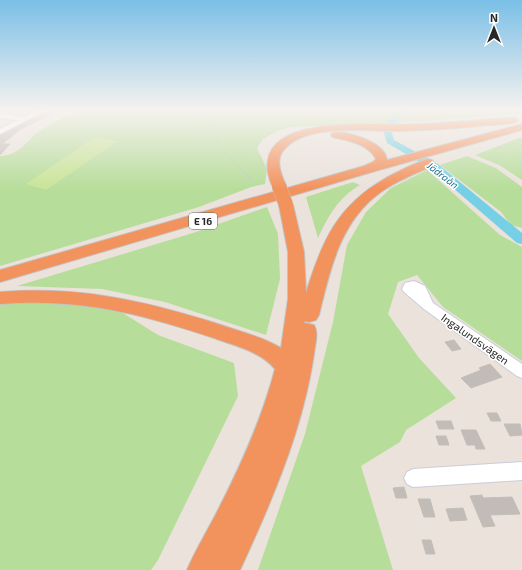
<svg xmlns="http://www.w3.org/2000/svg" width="522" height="570" font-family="'Exo 2',sans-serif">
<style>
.green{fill:#b7dd9b}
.pitch{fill:#c9e497}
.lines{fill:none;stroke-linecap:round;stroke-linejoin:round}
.river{fill:#75d0e5;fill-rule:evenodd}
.building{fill:#c2bcb8;stroke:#c5beb5}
.minor-casing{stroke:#c9ced9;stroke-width:2}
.highway-casing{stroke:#c3c3c3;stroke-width:2}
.path{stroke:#c3c3c3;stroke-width:1;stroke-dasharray:2 1;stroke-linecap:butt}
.minor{fill:#fff;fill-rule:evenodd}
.highway{fill:#f2925d;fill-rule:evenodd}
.highway-bridge-casing{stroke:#c3c3c3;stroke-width:15;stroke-linecap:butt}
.highway-bridge{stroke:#f2925d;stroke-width:14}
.labels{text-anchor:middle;stroke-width:3;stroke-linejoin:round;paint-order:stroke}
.far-water-label{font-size:10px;font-style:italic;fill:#166f8f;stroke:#fff}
.shield{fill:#fff;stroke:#686868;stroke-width:1}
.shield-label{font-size:10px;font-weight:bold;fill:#282828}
.street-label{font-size:11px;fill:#282828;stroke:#fff}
</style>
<rect width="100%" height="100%" fill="#eae2db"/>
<path class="green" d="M83 109H522V114L378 124 291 127 277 131 263 139 257 148 267 169 265 184 251 187 199 207 0 266V156C21 155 25 141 41 130 54 122 68 115 83 109Z
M522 137V180L501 166 475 155Z
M467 156 496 168 522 187V228L511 225 501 212 440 165Z
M427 170 500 235 522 247V361L443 307 417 275 398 282 388 314 419 358 456 398 406 430 400 442 361 466 393 570H258L305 434 333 322 347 245 366 212 391 188Z
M353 182 360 185C338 198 329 215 318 238L306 197Z
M267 207 278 234 280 279 266 335 165 302 102 289 17 286 193 233Z
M53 300 118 310 158 335 234 363 238 396 158 560 151 570H0V303Z"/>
<path class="pitch" d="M95 137 118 141 46 190 26 184Z"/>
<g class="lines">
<path class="river" d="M399 109H409L400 117 391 130 394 140 438 164 522 233V244L517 243 430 168 387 143 383 130 394 113Z"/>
</g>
<path class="building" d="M50 109H61L21 129 2 144H10L0 155V135Z
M454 340 461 349 452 351 445 342Z
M490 364 502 377 471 388 461 378 481 370 479 368Z
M487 413H497L501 421H491Z
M436 421H451L454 429H439Z
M504 424H520L522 435 510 436Z
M461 430H476L485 449H476L475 445H467Z
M436 436H446L449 445H439Z
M404 487 407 498H396L393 488Z
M482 495 483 498 512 497 520 514 490 515 495 526 483 527 470 496Z
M418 499H430L435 517H424Z
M463 508 467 520 450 521 446 509Z
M422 540H431L435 554H426Z"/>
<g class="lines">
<g class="minor-casing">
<path id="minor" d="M40 109H49L0 134V129L18 120 0 118V114L25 117Z
M414 281 425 286 433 303 522 364V378L517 376 424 309 404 292 402 289 405 283Z
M522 462V480L413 487 407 484 404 478 407 472 413 469Z"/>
</g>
<g class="highway-casing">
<path id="highway" d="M513 117 516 118 518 120 516 122C505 125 492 125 480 126 453 129 427 130 400 131 369 132 305 122 283 151 275 161 282 176 286 186L284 189H274C269 181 266 168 268 160 275 114 380 126 413 124 446 123 480 120 513 117Z
M522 124V130L372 172 0 282V270L364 166 373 162 376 159C367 143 348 141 332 137L331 135 332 133C347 129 386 143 387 160Z
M428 159 432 160 434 163 432 166C415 174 396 181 381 192 340 221 330 270 319 315L316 320 309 322 305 321 304 323 314 325C319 333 315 344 314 354 303 429 272 501 240 570H187C196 549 208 530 218 510 241 465 262 419 275 369 260 351 235 346 214 338 138 313 81 298 0 304V292C78 286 141 300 215 323 238 331 261 336 281 348L288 299V252L279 205 281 202H291L293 205 304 252 306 293C322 241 337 206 386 178 399 171 414 163 428 159Z"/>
</g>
<path class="path" d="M205 109 220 147 251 179
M491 115 493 109
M376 121 384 109
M204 135 214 134"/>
<use href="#minor" class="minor"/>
<use href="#highway" class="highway"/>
<g class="highway-bridge-casing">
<path id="highway-bridge" d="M279 186 286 205"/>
</g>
<use href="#highway-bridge" class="highway-bridge"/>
</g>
<linearGradient id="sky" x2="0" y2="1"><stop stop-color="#7abfe7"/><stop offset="0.58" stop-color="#f6f2ef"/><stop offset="1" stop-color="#f6f2ef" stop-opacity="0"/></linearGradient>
<rect width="522" height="189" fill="url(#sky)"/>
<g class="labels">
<g class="far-water-label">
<text transform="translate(443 175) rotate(38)" y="4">Jädraån</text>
</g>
<rect class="shield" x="189" y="213" width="28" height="16" rx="3"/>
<g class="shield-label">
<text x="203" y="225">E 16</text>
</g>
<g class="street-label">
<text transform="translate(475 339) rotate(35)" y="4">Ingalundsvägen</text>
</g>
</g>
<g transform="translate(494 28)" stroke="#ffffff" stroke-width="3" paint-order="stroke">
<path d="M0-3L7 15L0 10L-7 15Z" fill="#282828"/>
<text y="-6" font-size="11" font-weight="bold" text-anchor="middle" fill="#282828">N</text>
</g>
</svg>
